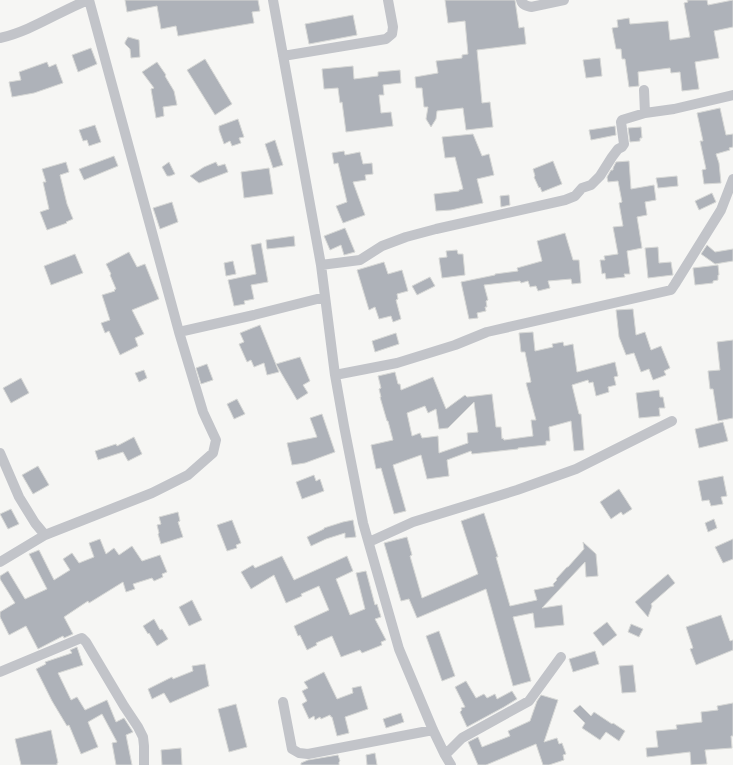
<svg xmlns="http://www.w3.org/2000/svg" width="733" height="765" font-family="'DejaVu Sans',sans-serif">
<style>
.building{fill:#aeb2b9;stroke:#d7d8d6;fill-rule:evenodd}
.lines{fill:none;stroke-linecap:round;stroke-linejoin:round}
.minor{stroke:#c2c4c9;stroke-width:10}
</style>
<rect width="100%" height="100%" fill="#f6f6f4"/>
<path class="building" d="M125 0H258L260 11 252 12 254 23 178 36 176 26 161 29 157 6 127 12Z
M445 0H515L519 28 524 27 526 44 477 50 482 103 490 102 493 127 466 130 463 108 437 111 436 119 431 127 426 119 428 107H424L422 88H416L415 77 438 73 436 61 462 58V55L468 54 465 21 448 23Z
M687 0H707L708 5 733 0V27L714 31 719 58 695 62 699 89 682 91 680 72 671 73 670 68 638 72 639 86 629 87 625 59H622L621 49H616L612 28 618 27 617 20 629 18 630 24 668 21 670 40 690 37 684 3 688 2Z
M353 15 357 35 309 44 305 24Z
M128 37 139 40 140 57 131 58 130 49 125 44V42Z
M91 48 97 64 78 72 72 55Z
M600 58 602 76 586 78 583 60Z
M205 59 232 104 215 115 187 70Z
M47 62 49 67 56 64 63 83 34 93 12 97 9 82 21 80 19 72Z
M157 62 166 75 165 76 174 91 177 105 163 107 164 116 156 118 151 89 154 88 142 72Z
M353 66 354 79 378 76V72L400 70 401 83 383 85 384 95H379L381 113 391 112 393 126 346 132 342 102 340 103 338 88 324 89 322 69Z
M720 108 726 135 733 134V147L729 148 730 150 716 154 719 163 721 183 704 184 702 170 706 169 700 141H703L697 113Z
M238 119 244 137 239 138 241 143 232 146 230 141 224 144 219 130V126Z
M95 125 101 142 89 146 87 140 83 141 79 130Z
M615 126 616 135 591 140 589 130Z
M641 127 642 138H640V141L630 142 628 128Z
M473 134 482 156 489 154 494 175 477 179 483 203 451 210 436 211 434 194 459 191V190L463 189 455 157 445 158 442 137Z
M275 140 283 165 273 168 265 144Z
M344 151 345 155 360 152 363 164 372 163 373 174 365 175 366 180 353 182 365 215 343 223 336 206 347 202 338 163 334 164 332 153Z
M114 156 118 166 84 180 79 169Z
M553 161 562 184 542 192 540 187 539 188 534 177 535 176 533 169Z
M629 161 631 189 654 185 656 200 645 202 647 215 637 217 642 248 627 251 630 274H624L625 277 606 279 605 273 602 274 600 260H605L604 256 618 254 613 227 623 226 619 203 622 202 618 181 608 182 607 177 611 170H613V168L616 162Z
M66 162 69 172 60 175 67 204 73 219 66 222 67 223 47 230 40 212 49 209 43 182H46L42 169Z
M169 162 175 174 170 176H167L162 167Z
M216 162 218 166 225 164 228 172 199 183 190 176 204 167Z
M269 168 273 194 244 198 241 172Z
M677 176 678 186 658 188 656 178Z
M712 193 716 202 699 210 695 201Z
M509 195 510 205 501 207 500 196Z
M172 202 178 222 160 229 153 208Z
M345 228 355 252 344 255 341 245 330 250 324 236Z
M565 233 573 260H579L581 283 572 284 571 279 548 281 550 288 538 291 536 286 530 287 528 281 521 283 520 281 484 285 488 300 486 301 487 307H485L486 311 477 313 478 318 469 319 461 282 495 275V274L518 271 517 268 542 261 537 241Z
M294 236 295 246 267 249 266 240Z
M261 243 268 282 251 285 254 299 244 301 245 304 234 306 228 280 256 274 251 245Z
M707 245 715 252 733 249V261L715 264 701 254Z
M658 247 659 263 671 262 673 275 648 278 645 248Z
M457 250 458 254H463L465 275 442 278 439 258 447 257 446 251Z
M129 252 137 267 145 264 159 299 132 310 144 334 135 338 138 346 120 355 109 331 105 333 101 323 110 320 102 295 115 291 114 290 116 289 110 275 111 274 106 264Z
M75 254 83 273 51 285 44 266Z
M233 261 236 274 226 276 224 263Z
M384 262 388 274 402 270 408 291 397 294 398 299 396 300 401 319 393 322 391 316 379 319 375 307 369 310 357 270Z
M718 265 719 275H718V280L713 281V283L695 285 693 268Z
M430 277 435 286 417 295 412 286Z
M633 309 636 335 645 332 651 350 661 346 670 368 664 371 666 375 653 380 649 369 641 372 634 353 626 355 619 337 616 310Z
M260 325 279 372 267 375 264 363 254 367 251 360 247 362 239 344 244 342 240 333Z
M533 332 535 351 553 347 552 344 563 342 564 346 573 344 577 372 615 362 618 376 614 377 616 385 608 387 609 392 596 396 593 382 589 383 588 380 572 385 579 414H581L584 450 574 451 571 421 549 427 550 441H546V445L518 448V449L472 454 471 451 447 460 449 476 427 479 421 455 393 465 406 511 394 514 381 468 376 469 371 445 393 440 388 421H387L380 397H381L379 389 381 388 378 376 395 372 398 384H400L401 390 433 377 446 409 465 395 467 397 492 394 496 427H501L502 439 503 438 504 440 533 436 531 420H536L526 383 531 382 525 352H521L519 333ZM474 402 478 432 467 433 468 443 439 453 438 436 422 438 420 433 412 436 407 413 425 406 428 413 436 409 439 429 448 428Z
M396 333 399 344 375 352 372 341Z
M733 340V418L718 421 713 389H710L708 371 720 370 717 342Z
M300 357 310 381 303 385 308 393 297 400 276 364Z
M207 364 213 380 201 384 196 368Z
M144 370 147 378 139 382 135 373Z
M21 378 29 393 11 403 3 388Z
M659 390 660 397H663L665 408H659L660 416 639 418 636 393Z
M237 399 245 414 234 419 227 404Z
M322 414 335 452 305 463 292 465 287 443 317 437 310 418Z
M723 422 728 441 699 448 695 429Z
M134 437 142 454 128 461 123 452 98 460 95 451 116 444 117 446Z
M38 466 49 485 33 494 22 475Z
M314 475 316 481 320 479 324 491 302 499 296 482Z
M723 476 727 496 721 497 723 504 711 506 709 500 702 501 698 481Z
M619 489 632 509 623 515 621 512 611 519 600 502Z
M11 509 19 524 8 529 0 514Z
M178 512 180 521 178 522 183 537 161 544 158 534 159 533 157 525 161 524 159 517Z
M484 513 498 557H496L510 606 537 600 534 590 554 586 553 584 557 580 556 579 567 567H568L584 549 583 542 596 554 598 576 586 577 585 562 542 608 562 605 564 625 535 628 533 613 513 617 531 681 513 686 486 589 417 618 409 599 401 601 384 543 407 537 412 555 410 556 422 598 478 574 461 521Z
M714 519 717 528 708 532 705 523Z
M232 520 241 543 236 545 237 548 227 551 217 525Z
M353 520 356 537 345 538V533L326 539 311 546 307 537 324 529V528L343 522Z
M100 539 106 554 114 548 119 555 132 546 142 561 160 555 167 572 162 574 163 577 154 581 152 578 133 584 135 589 126 592 123 582 89 603 88 601 64 617 73 634 64 638 63 636 38 649 26 626 9 635 0 617V612L15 603 0 579V576L8 571 25 599 47 589 29 554 39 550 54 580 70 570 63 559 72 553 79 563 94 557 89 543Z
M733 539V559L723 563 715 547Z
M282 556 294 580 347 556 353 571 336 579 350 615 365 609 356 573 366 571 375 605 377 604 381 617 375 619 386 640 381 642 382 645 362 653 360 650 341 657 332 636 316 643 317 645 307 650 300 635 298 636 294 626 329 610 319 586 301 594 302 596 286 603 274 575 251 589 241 572 253 565 255 568Z
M668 574 675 583 651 604 652 606 648 617 635 602Z
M192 600 202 620 189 626 179 607Z
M721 615 730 641 733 640V650L696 665 690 649 693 648 686 627Z
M154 619 160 630 162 629 168 639 157 646 149 633 148 634 143 626Z
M607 622 617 635 603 646 593 633Z
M631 624 643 629 639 637 628 632Z
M439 631 455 676 442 681 426 636Z
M77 647 83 665 58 673 71 700 77 697 85 710 107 700 116 722 124 718 133 732 126 735 132 765H116L112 743 117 742 102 714 88 722 98 747 81 754 69 725 67 726 52 701 36 669 46 664 45 662 72 653 70 650Z
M595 651 599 664 573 672 569 659Z
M205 664 209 686 170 703 164 693 152 699 148 689 172 677 173 679 193 671 192 666Z
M633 665 636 692 622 693 619 666Z
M324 672 337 699 353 693 352 688 361 686 368 709 345 717 349 733 337 736 332 717H331L330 715 321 719 320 717 315 720 314 716 309 719 302 704 307 701 302 691 308 688 304 682Z
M466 681 476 698 484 694 487 698 495 694 497 699 512 691 517 699 504 707 467 727 460 712 462 710 461 708 465 707 455 687Z
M541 695 558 700 544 742 557 738 559 744 562 743 566 754 563 755 564 760 549 765H543L536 744 486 765H478L468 742 478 737 482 747 510 736 508 731 530 721 537 701Z
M733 703V736H731L732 748 705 750 707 764 691 765 690 752 647 757 646 748 658 747 656 731 677 729 676 725 702 722 701 712 718 710 717 706Z
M236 704 247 747 229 752 218 709Z
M580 705 591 716 594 712 612 724 613 723 625 731 619 741 606 732 600 740 582 728 585 723 573 711Z
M401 713 404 722 386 728 383 719Z
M51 730 58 763H57V765H21L15 739Z
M181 748 182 765H162L161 750Z
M375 753 377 765H367L366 755Z
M338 755 340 761 339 762V765H301V763L308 760Z"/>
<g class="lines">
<path class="minor" d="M273 0 321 265 335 375 344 426 363 523 399 649 433 730 445 755 451 765
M521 0C522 5 527 6 531 7L564 0
M0 38C31 31 58 12 88 0
M283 56 386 39 392 34 393 27 388 0
M645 113 674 109 733 95
M321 265 360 260 382 246 406 237 436 229 565 200 575 196 582 188 591 185 600 176 612 157 618 149 622 147 624 144 621 122 622 120 645 113 644 90
M179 332 254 315 325 297
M335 375 397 363 455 345 487 332 671 290 675 284 721 210 733 179
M0 453 19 497 35 523 45 535
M369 542 413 522 517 490 576 469 672 421
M0 562 45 535 152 493 188 475 213 453 216 440 203 412 179 332 89 0
M0 672 79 639 82 638 86 642 124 706 138 727 143 737 144 746V765
M283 702 292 749 299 753 308 754 433 730
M445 755 462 738 529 701 561 657"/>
</g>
</svg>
